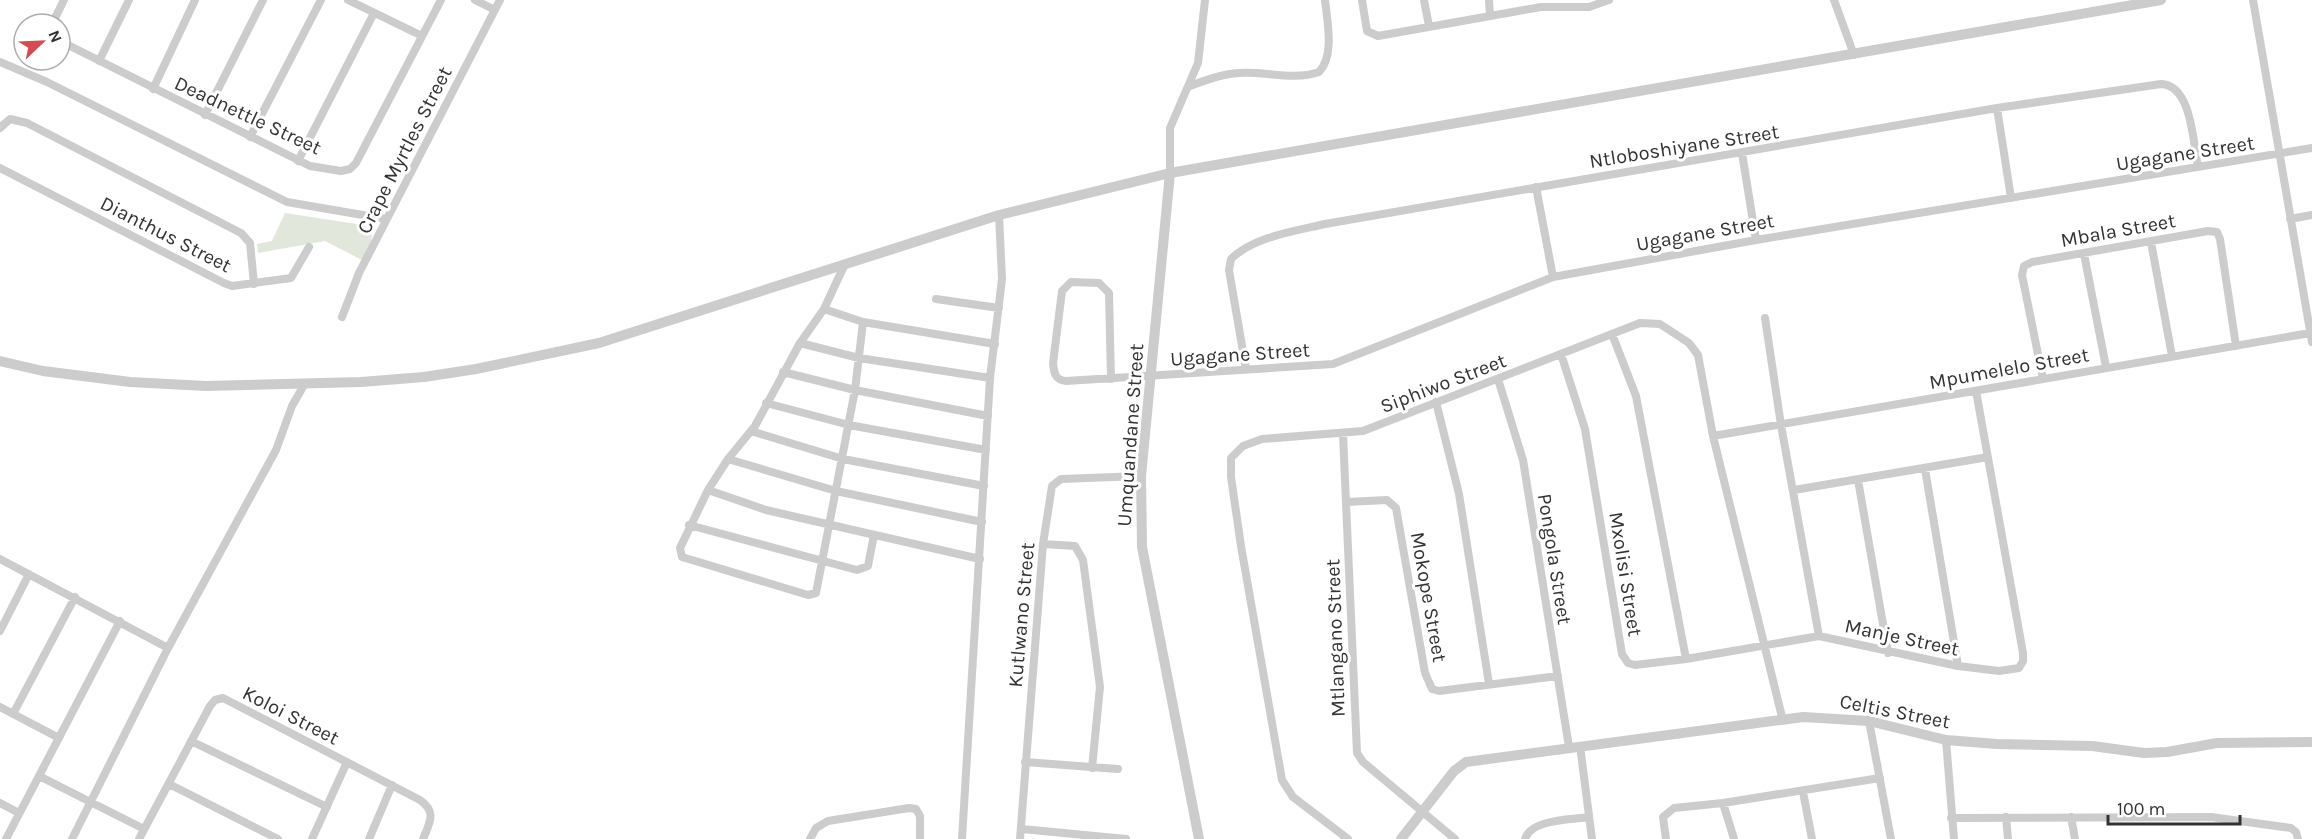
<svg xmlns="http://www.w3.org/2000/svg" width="2312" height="839" font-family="Karla,sans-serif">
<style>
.park{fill:#e2e7dc}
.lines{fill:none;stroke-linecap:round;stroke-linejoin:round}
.minor{stroke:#ccc;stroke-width:8}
.tertiary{stroke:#ccc;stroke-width:10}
.labels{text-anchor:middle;stroke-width:6;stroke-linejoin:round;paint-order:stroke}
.street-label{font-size:20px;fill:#323232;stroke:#fff}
</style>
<rect width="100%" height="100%" fill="#fff"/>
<path class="park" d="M285 213 363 225 372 231 371 243 362 260 325 241 258 253 257 244 272 241Z"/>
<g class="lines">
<path class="minor" d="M348 0 422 36
M475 0 495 10
M1362 0 1367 31 1378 36 1541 7H1589L1609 0
M1424 0 1429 26
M1489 0 1490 16
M1834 0 1854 55
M2253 0 2312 342
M52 24 64 0
M60 41 310 166 341 171 350 169 356 163 441 0
M99 61 129 0
M0 62 47 82 287 202 386 219
M1190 86C1206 80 1222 74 1239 73 1265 71 1293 81 1319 72 1335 56 1327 20 1325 0
M153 89 195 0
M1997 108 2011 198
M205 115 263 0
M0 128 10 119 27 123 241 233 250 243 254 284
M250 137 321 0
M1742 153 1756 240
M298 161 374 13
M0 168 224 283 232 286 291 278 309 247
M1170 173V128L1198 63 1205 0
M1536 187 1553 277
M2290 219 2312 215
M2151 242 2172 356
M2084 254 2106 367
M844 266 824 309 800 343 755 426 728 459 708 490 680 548 682 557 808 595 816 593 855 390 863 322
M936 299 999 308
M824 309 863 322 995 344
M342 317 359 273 500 0
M1765 318 1781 425 1819 636
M1612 334 1636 396 1686 659
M800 343 859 358 990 378
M1561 354 1585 429 1622 654 1628 663 1635 665 1686 659 1819 636 1958 666 1999 671 2019 668 2023 661V653L1976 391
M1246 369 1229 270 1231 259C1253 237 1295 231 1325 224L1997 108 2161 84C2192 85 2193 143 2198 167
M783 372 855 390 988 416
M1111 379 1109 293 1099 283 1071 282 1062 291 1053 363C1054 373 1055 380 1066 381L1333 364 1553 277 1756 240 2312 148
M1498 379 1523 460 1569 747
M2043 379 2022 275 2024 266 2032 262 2208 231 2217 232 2220 239 2236 346
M1436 402 1459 494 1489 684
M766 403 849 425 986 450
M751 431 843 459 984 486
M1343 434 1357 753 1363 762 1455 839
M1713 436 2310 333
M728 459 836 491 982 522
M1925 469 1958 666
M1858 480 1888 653
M708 490 766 510 980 559
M1794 490 1988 457
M1347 502 1387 500 1396 508 1425 673 1432 689 1439 691 1558 676
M689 525 857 570 868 566 874 535
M1043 544 1075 546 1083 560 1100 687 1092 768
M0 559 168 648
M0 631 29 574
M0 707 59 738
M13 714 75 597
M1869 721 1891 839
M1946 740 1954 839
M191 741 327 807
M1580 746 1592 839
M1025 762 1118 769
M39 776 144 829
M169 784 278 839
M1803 792 1812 839
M0 803 19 813
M1723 803 1734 839
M2006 817 2008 839
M2071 817 2075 839
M1951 818 2211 817 2291 828 2296 832 2298 839
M1022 829 1126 839
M6 839 120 621
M72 839 168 648 276 450 292 406 304 385
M139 839 210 706 215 700 223 698 420 800C437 812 430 822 423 839
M312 839 347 762
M369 839 392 785
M810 839 816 828 828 821 909 808 916 809 920 816V839
M962 839 990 378 1002 279 999 215
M1020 839 1043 544 1052 486 1061 479 1141 476
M1348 839 1293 797 1282 780 1241 546 1231 477V458L1243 446 1262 439 1363 431 1640 323 1660 324 1689 343 1698 355 1713 436 1782 717
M1525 839C1531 819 1571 820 1589 817
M1666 839 1663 817 1674 808 1723 803 1880 778"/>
<path class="tertiary" d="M1170 173 1141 476 1142 547 1199 839
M0 361 43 371 130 382 206 386 361 382 424 377 476 369 599 343 999 215 1170 173 2161 0
M1401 839 1454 771 1466 762 1803 717 1869 721 1946 740 1997 744 2092 746 2144 753 2167 752 2217 743 2312 742"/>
</g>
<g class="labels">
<g class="street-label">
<text transform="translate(248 115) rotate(25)" y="7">Deadnettle Street</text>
<text transform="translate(1684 146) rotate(-9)" y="7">Ntloboshiyane Street</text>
<text transform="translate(404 150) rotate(-63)" y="7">Crape Myrtles Street</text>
<text transform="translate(2185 153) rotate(-9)" y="7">Ugagane Street</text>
<text transform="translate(2118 230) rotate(-10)" y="7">Mbala Street</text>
<text transform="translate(1705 232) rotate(-10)" y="7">Ugagane Street</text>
<text transform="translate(166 234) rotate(27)" y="7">Dianthus Street</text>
<text transform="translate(1240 354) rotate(-4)" y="7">Ugagane Street</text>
<text transform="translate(2009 368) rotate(-10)" y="7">Mpumelelo Street</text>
<text transform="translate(1443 383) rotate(-21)" y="7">Siphiwo Street</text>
<text transform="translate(1130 435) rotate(-86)" y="7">Umquandane Street</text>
<text transform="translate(1555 559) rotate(81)" y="7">Pongola Street</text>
<text transform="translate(1626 574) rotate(81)" y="7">Mxolisi Street</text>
<text transform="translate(1429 597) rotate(80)" y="7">Mokope Street</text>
<text transform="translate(1021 615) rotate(-85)" y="7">Kutlwano Street</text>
<text transform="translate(1902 637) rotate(12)" y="7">Manje Street</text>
<text transform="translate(1335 638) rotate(-92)" y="7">Mtlangano Street</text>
<text transform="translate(1895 711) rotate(11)" y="7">Celtis Street</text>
<text transform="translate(291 715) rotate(27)" y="7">Koloi Street</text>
</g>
</g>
<g transform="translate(42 42) rotate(67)"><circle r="28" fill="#ffffff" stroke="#adadad" stroke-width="1.5"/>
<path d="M0-4.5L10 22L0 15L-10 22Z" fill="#d04d54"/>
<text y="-9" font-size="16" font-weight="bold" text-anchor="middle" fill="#323232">N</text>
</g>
<path d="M2108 815v9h132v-9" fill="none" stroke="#323232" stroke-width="3"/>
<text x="2117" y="815" font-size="18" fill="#323232" stroke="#ffffff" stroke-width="4.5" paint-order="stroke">100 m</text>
</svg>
